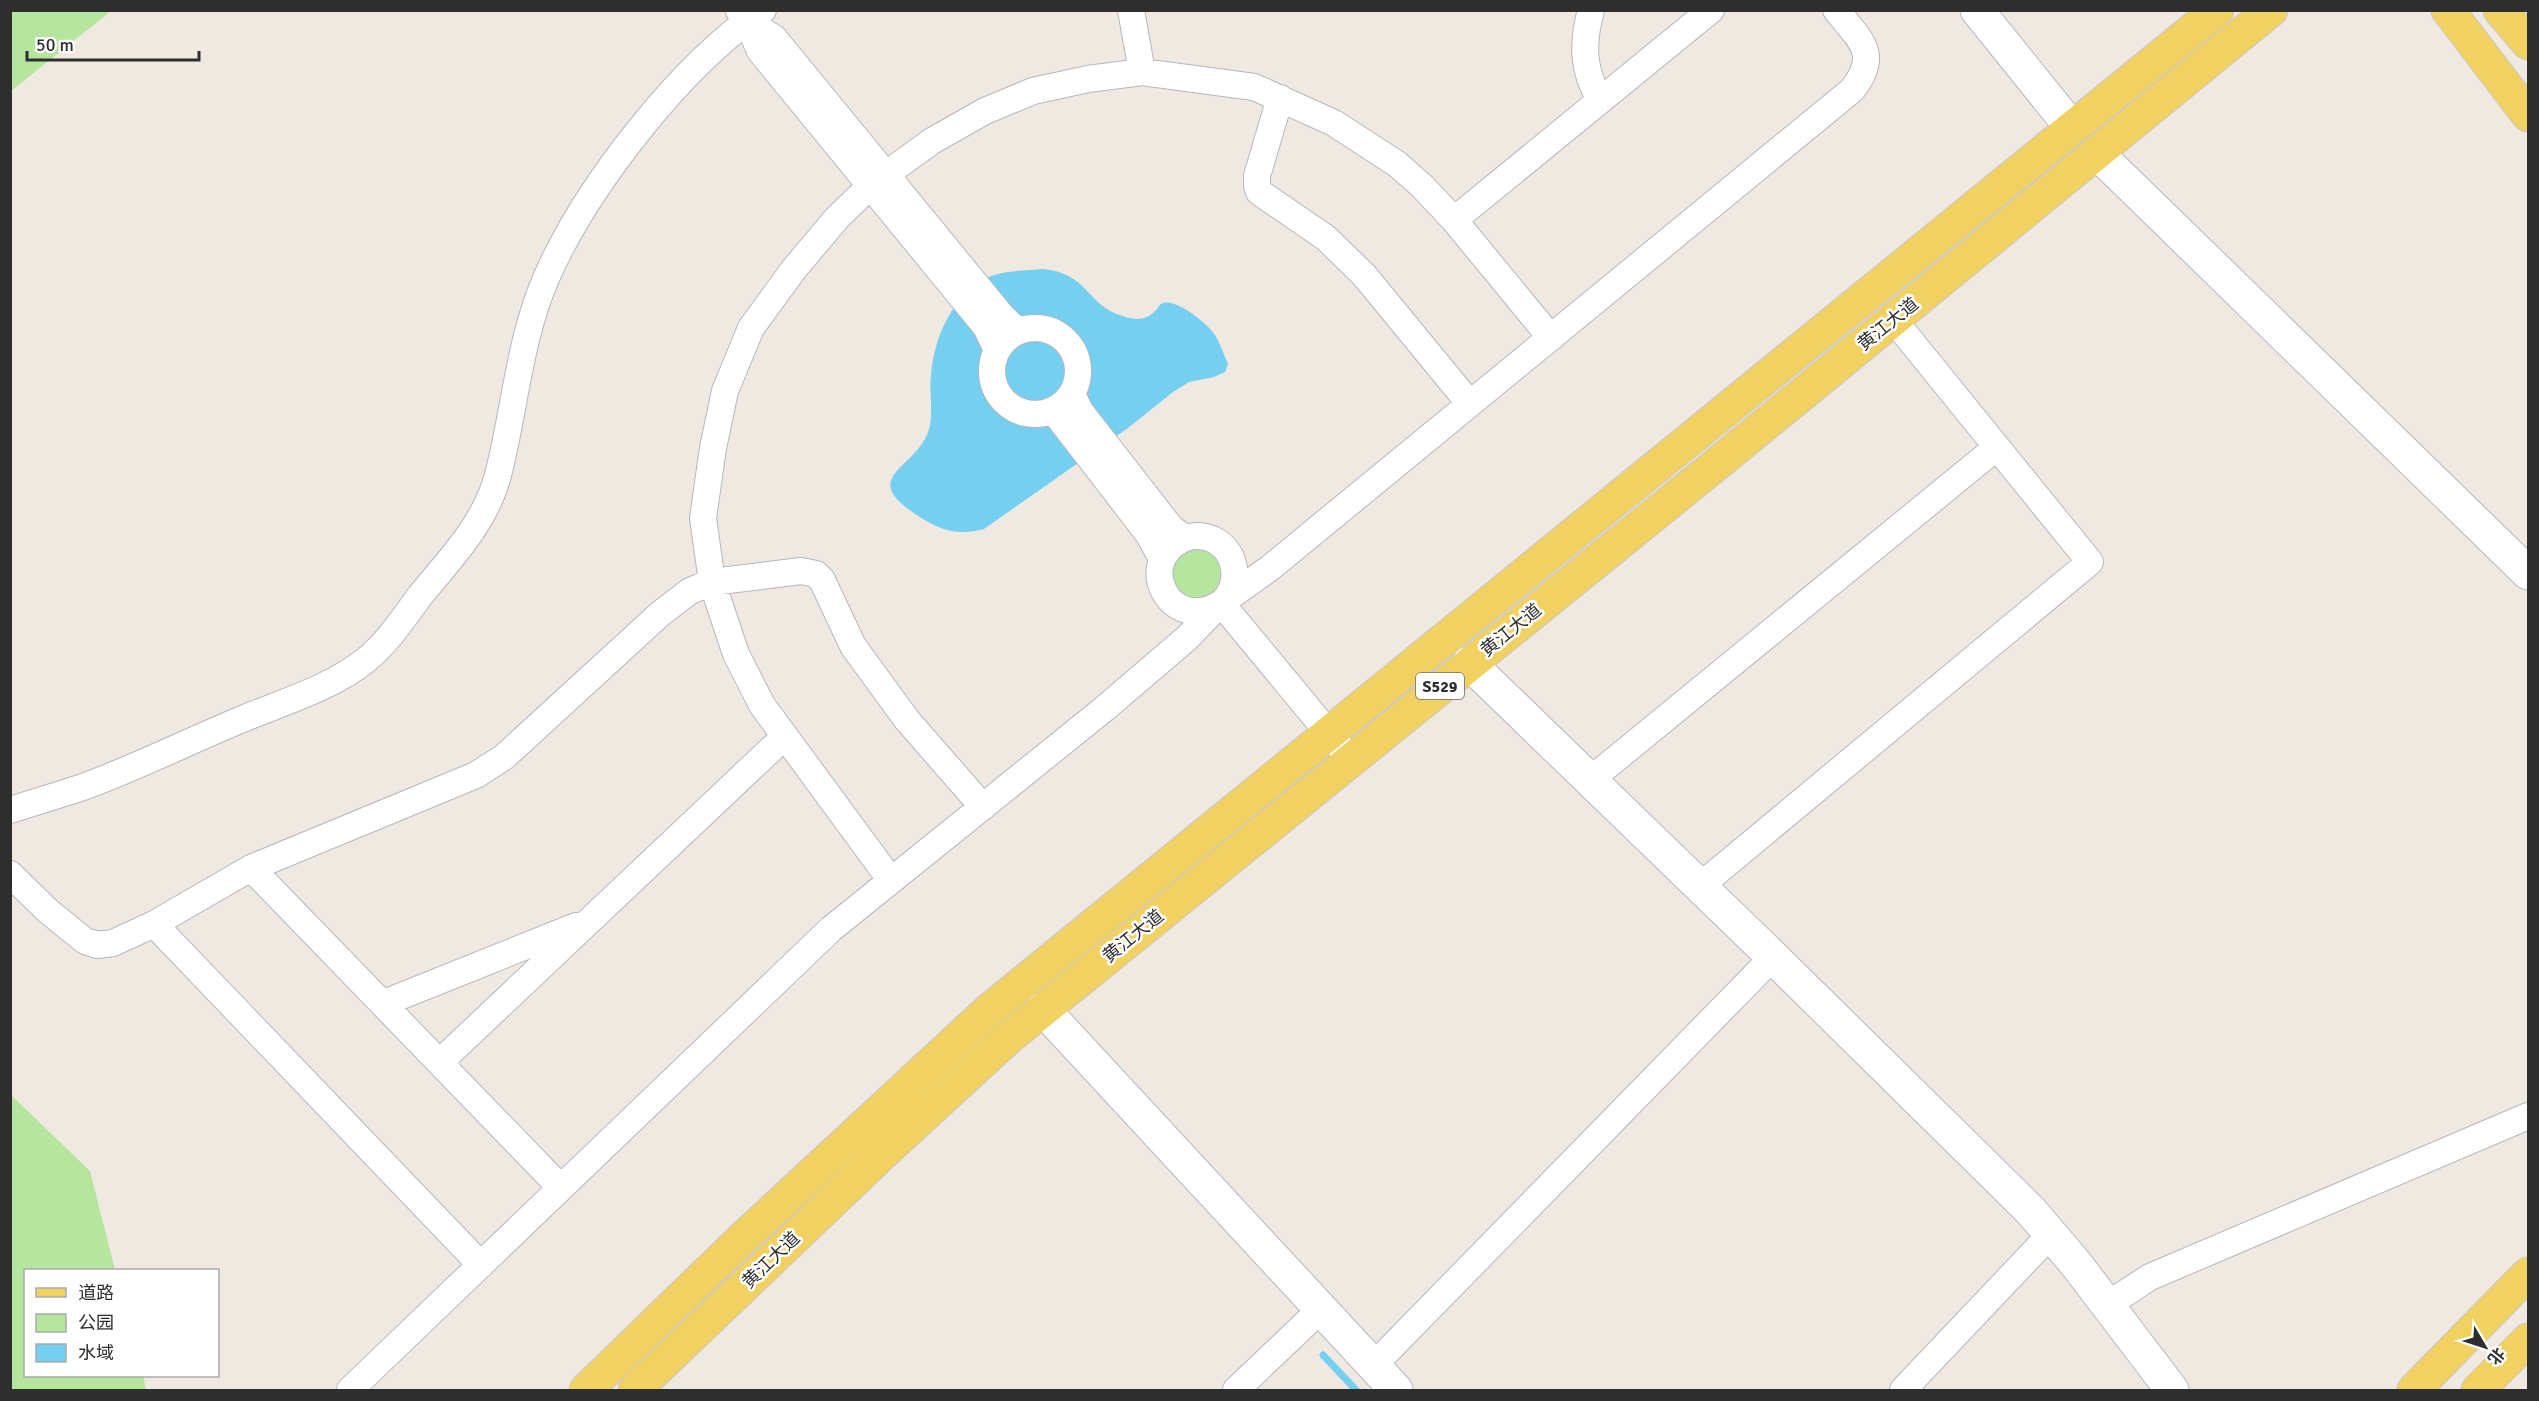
<svg xmlns="http://www.w3.org/2000/svg" width="2539" height="1401" font-family="Signika,'Noto Sans SC',sans-serif">
<style>
.green{fill:#b6e59e}
.water{fill:#75cff0}
.lines{fill:none;stroke-linecap:round;stroke-linejoin:round}
.stream{stroke:#75cff0;stroke-width:7}
.street-casing{stroke:#b4b7c1;stroke-width:28}
.secondary-casing{stroke:#b4b7c1;stroke-width:35}
.primary-casing{stroke:#c9c9c9;stroke-width:35}
.street{stroke:#fff;stroke-width:26}
.secondary{stroke:#fff;stroke-width:33}
.primary{stroke:#f2d163;stroke-width:33}
.labels{text-anchor:middle;stroke-width:5;stroke-linejoin:round;paint-order:stroke}
.shield{fill:#fff;stroke:#6d6d6d;stroke-width:1.5}
.shield-label{font-size:16px;font-weight:bold;fill:#2e2e2e}
.street-label{font-size:18px;fill:#2e2e2e;stroke:#fff}
</style>
<rect width="100%" height="100%" fill="#efe9e1"/>
<path class="green" d="M11 10H111V11L11 91Z
M1201 547 1218 556 1224 576 1215 595C1182 602 1186 603 1169 575L1181 551Z
M10 1094 90 1171 115 1270H26V1376H143L146 1390H11Z"/>
<path class="water" d="M1043 269C1088 274 1085 301 1117 314 1130 319 1144 323 1155 311 1157 310 1159 305 1161 304 1174 296 1208 324 1215 335 1220 343 1224 355 1228 364L1225 372 1214 377 1189 382 1173 392 1128 428 984 529C961 535 944 532 923 519 850 474 921 471 930 425 933 408 929 392 931 375 934 337 953 294 989 277 1004 270 1027 271 1043 269Z"/>
<g class="lines">
<path class="stream" d="M1323 1355 1356 1390"/>
<g class="street-casing">
<path id="street" d="M1131 10 1142 72
M1591 10C1582 43 1582 72 1601 100
M739 11 747 21 760 51 986 327 997 350
M747 21 774 38 1001 315 1013 327 1021 330
M1280 98 1257 176V186L1259 192 1326 238 1364 275 1470 404
M1454 220 1711 10
M992 371a43 43 0 1 1 86 0a43 43 0 1 1-86 0Z
M1072 394 1080 411 1171 528 1185 538
M1050 411 1059 418 1149 535 1162 559
M1221 603 1350 759
M1218 605C1170 632 1135 564 1181 540 1190 535 1202 535 1212 539 1237 550 1241 582 1224 601
M1590 780 1997 447
M10 810C35 802 59 795 83 787 138 767 191 740 245 718 286 701 331 688 366 660 387 643 403 619 419 597 449 560 486 523 498 475 515 410 519 339 547 276 587 186 681 65 763 10
M251 868 561 1188
M10 874 48 911 85 941 98 945 113 943 154 924 251 868 476 775 504 757 660 614 690 591 712 582 801 571 816 574 822 580 853 646 907 720 983 807
M890 879 762 705 736 654 712 582 703 518 713 448 725 391 751 328 794 269 837 218 870 186 932 141 985 111 1033 91 1088 79 1142 72 1254 87 1334 123 1397 164 1422 186 1454 220 1551 338
M1700 886 2090 562 1893 319
M154 924 481 1265
M384 1003 576 926
M440 1062 784 737
M2107 1305 2150 1277 2528 1116
M1373 1366 1773 957
M350 1390 831 929 1104 709 1187 638 1221 603 1270 568 1852 90C1881 54 1860 40 1836 10
M1236 1390 1321 1309
M1903 1390 2050 1235"/>
</g>
<g class="secondary-casing">
<path id="secondary" d="M1977 10 2072 128
M2097 153 2528 573
M1469 663 1773 957 2031 1211 2076 1264 2172 1390
M1043 1009 1396 1390"/>
</g>
<g class="primary-casing">
<path id="primary" d="M2448 10 2528 115
M2500 10 2528 43
M586 1390 743 1238 988 1011 2217 10
M635 1390 884 1152 1007 1039 1713 467 2271 10
M2414 1390 2528 1274
M2478 1390 2528 1340"/>
</g>
<use href="#street" class="street"/>
<use href="#secondary" class="secondary"/>
<use href="#primary" class="primary"/>
</g>
<g class="labels">
<rect class="shield" x="1416" y="673" width="48" height="26" rx="4.5"/>
<g class="shield-label">
<text x="1440" y="692">S529</text>
</g>
<g class="street-label">
<text transform="translate(1888 324) rotate(-39)" y="6">黄江大道</text>
<text transform="translate(1511 630) rotate(-39)" y="6">黄江大道</text>
<text transform="translate(1133 936) rotate(-39)" y="6">黄江大道</text>
<text transform="translate(771 1260) rotate(-44)" y="6">黄江大道</text>
</g>
</g>
<rect width="2539" height="1401" fill="none" stroke="#2e2e2e" stroke-width="24"/>
<rect x="24" y="1269" width="195" height="108" fill="#ffffff" stroke="#ababab" stroke-width="1.5"/>
<rect x="36" y="1288" width="30" height="9" fill="#f2d163" stroke="#ababab" stroke-width="1.5"/>
<text x="78" y="1299" font-size="18" fill="#2e2e2e">道路</text>
<rect x="36" y="1314" width="30" height="18" fill="#b6e59e" stroke="#ababab" stroke-width="1.5"/>
<text x="78" y="1329" font-size="18" fill="#2e2e2e">公园</text>
<rect x="36" y="1344" width="30" height="18" fill="#75cff0" stroke="#ababab" stroke-width="1.5"/>
<text x="78" y="1359" font-size="18" fill="#2e2e2e">水域</text>
<g transform="translate(2485 1347) rotate(129)" stroke="#ffffff" stroke-width="4.5" paint-order="stroke">
<path d="M0-4.5L10 22L0 15L-10 22Z" fill="#2e2e2e"/>
<text y="-9" font-size="16" font-weight="bold" text-anchor="middle" fill="#2e2e2e">北</text>
</g>
<path d="M27 51v9h172v-9" fill="none" stroke="#2e2e2e" stroke-width="3"/>
<text x="36" y="51" font-size="18" fill="#2e2e2e" stroke="#ffffff" stroke-width="4.5" paint-order="stroke">50 m</text>
</svg>
